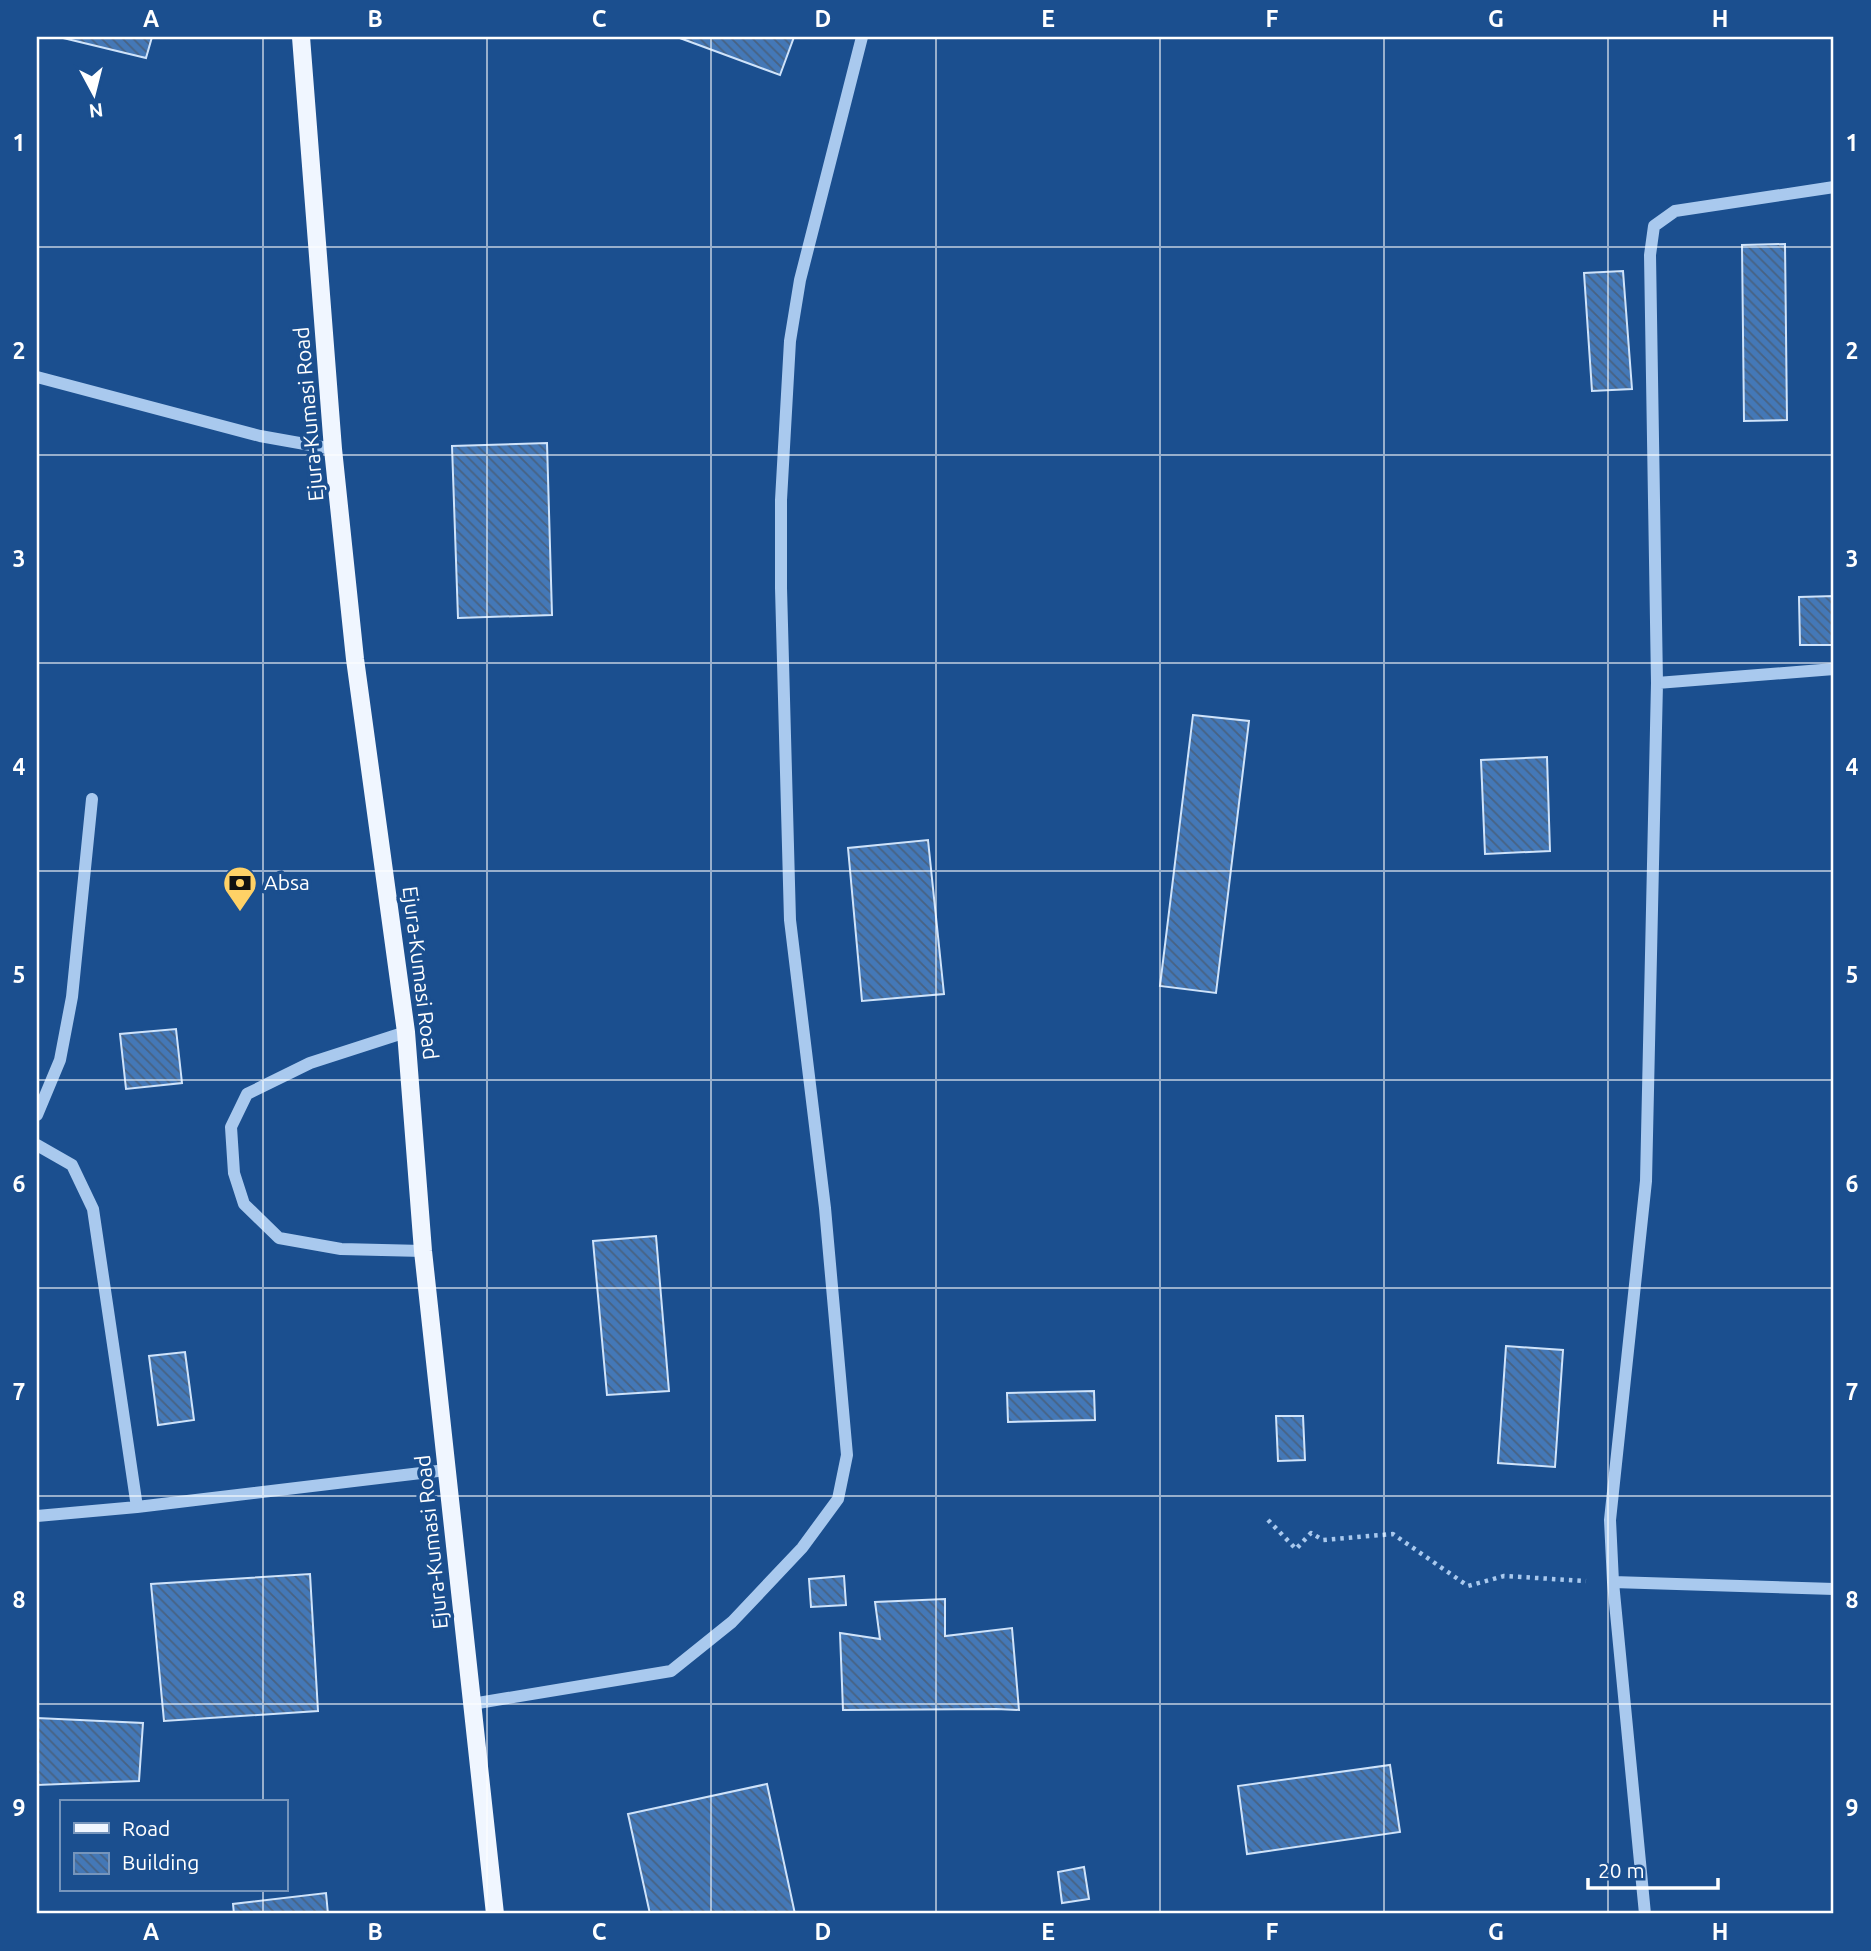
<svg xmlns="http://www.w3.org/2000/svg" width="1871" height="1951" font-family="Ubuntu,sans-serif">
<style>
.building{fill:url(#building-back-hatch);stroke:#cfe3fa;stroke-width:2}
.lines{fill:none;stroke-linecap:round;stroke-linejoin:round}
.path{stroke:#a9c9ee;stroke-width:4.5;stroke-dasharray:3.5 5;stroke-linecap:butt}
.minor{stroke:#a9c9ee;stroke-width:12}
.major{stroke:#f0f6ff;stroke-width:18}
.grid{fill:none;stroke:#fff;stroke-width:2;stroke-opacity:0.55}
.labels{text-anchor:middle;stroke-width:7;stroke-linejoin:round;paint-order:stroke}
.street-label{font-size:21px;fill:#fff;stroke:#1b4f8f}
.poi-label{font-size:21px;fill:#fff;stroke:#1b4f8f;text-anchor:start}
.neatline{fill:none;stroke:#fff;stroke-width:2.5}
.grid-label{font-size:23px;text-anchor:middle;font-weight:bold;fill:#fff}
</style>
<defs>
<pattern id="building-back-hatch" width="6" height="6" patternUnits="userSpaceOnUse" patternTransform="scale(1.75)"><rect width="6" height="6" fill="#4478b7"/><path d="M-1 5l2 2M0 0l6 6M5-1l2 2" fill="none" stroke="#486282"/></pattern>
</defs>
<rect width="100%" height="100%" fill="#1b4f8f"/>
<path class="building" d="M59 37H152L146 58Z
M677 37H794L780 75Z
M1785 244 1787 420 1744 421 1742 245Z
M1623 271 1632 389 1592 391 1584 273Z
M547 443 552 615 458 618 452 446Z
M1834 596V645H1800L1799 597Z
M1193 715 1249 721 1216 993 1160 986Z
M1547 757 1550 851 1485 854 1481 760Z
M928 840 944 994 862 1001 848 848Z
M176 1029 182 1083 126 1089 120 1034Z
M656 1236 669 1391 607 1395 593 1241Z
M1506 1346 1563 1350 1555 1467 1498 1463Z
M185 1352 194 1420 158 1425 149 1356Z
M1094 1391 1095 1420 1008 1422 1007 1393Z
M1276 1416H1303L1305 1460 1278 1461Z
M310 1574 318 1711 164 1721 151 1584Z
M844 1576 846 1605 811 1607 809 1579Z
M945 1599V1636L1012 1628 1019 1710 996 1709 843 1710 840 1633 880 1639 875 1602Z
M37 1718 143 1723 139 1781 37 1785Z
M1390 1765 1400 1832 1247 1854 1238 1786Z
M767 1784 795 1914H650L628 1814Z
M1084 1867 1089 1899 1062 1903 1058 1872Z
M326 1893 328 1914H234L233 1904Z"/>
<g class="lines">
<path class="path" d="M1268 1520 1296 1549 1311 1533 1323 1540 1393 1534 1468 1586 1504 1576 1586 1581"/>
<path class="minor" d="M37 377 260 436 333 449
M1657 683 1834 669
M406 1032 310 1063 247 1094 231 1127 234 1173 244 1204 279 1238 341 1249 423 1251
M37 1115 60 1060 72 997 92 799
M37 1145 72 1165 93 1209 137 1507
M37 1516 137 1507 446 1470
M1613 1582 1834 1589
M472 1704 671 1671 732 1622 802 1548 838 1499 847 1455 825 1208 790 920 781 588V500L790 341 800 280 862 37
M1645 1914 1613 1582 1610 1520 1646 1181 1657 683 1650 255 1654 226 1675 211 1834 187"/>
<path class="major" d="M301 37 333 449 355 659 406 1032 423 1251 495 1914"/>
</g>
<path class="grid" d="M263 37V1802M487 37V1914M711 37V1914M936 37V1914M1160 37V1914M1384 37V1914M1608 37V1914M37 247H1834M37 455H1834M37 663H1834M37 871H1834M37 1080H1834M37 1288H1834M37 1496H1834M37 1704H1834M263 1890V1914"/>
<defs>
<g id="bank-pin" transform="scale(1.75)"><path d="M0 17L-7.5 6A9.5 9.5 0 1 1 7.5 6Z" fill="#ffd166" stroke="#1b4f8f"/><path d="M-6-4H6V4H-6ZM0-2.3a2.3 2.3 0 1 0 0 4.6a2.3 2.3 0 1 0 0-4.6Z" fill="#111"/></g>
</defs>
<g fill-rule="evenodd">
<use href="#bank-pin" x="240" y="883"/>
</g>
<g class="labels">
<g class="street-label">
<text transform="translate(309 414) rotate(-95)" y="7">Ejura-Kumasi Road</text>
<text transform="translate(420 973) rotate(83)" y="7">Ejura-Kumasi Road</text>
<text transform="translate(432 1542) rotate(-96)" y="7">Ejura-Kumasi Road</text>
</g>
<g class="poi-label">
<text x="264" y="890">Absa</text>
</g>
</g>
<rect width="1871" height="1951" fill="none" stroke="#1b4f8f" stroke-width="77"/>
<rect x="60" y="1800" width="228" height="91" fill="#1b4f8f" stroke="#7695bc" stroke-width="2"/>
<rect x="74" y="1823" width="35" height="10" fill="#f0f6ff" stroke="#7695bc" stroke-width="2"/>
<text x="122" y="1836" font-size="21" fill="#ffffff">Road</text>
<rect x="74" y="1853" width="35" height="21" fill="url(#building-back-hatch)" stroke="#7695bc" stroke-width="2"/>
<text x="122" y="1870" font-size="21" fill="#ffffff">Building</text>
<g transform="translate(94 94) rotate(173)" stroke="#1b4f8f" stroke-width="5" paint-order="stroke">
<path d="M0-5L12 26L0 18L-12 26Z" fill="#ffffff"/>
<text y="-10" font-size="19" font-weight="bold" text-anchor="middle" fill="#ffffff">N</text>
</g>
<path d="M1588 1878v10h130v-10" fill="none" stroke="#ffffff" stroke-width="3.5"/>
<text x="1598" y="1878" font-size="21" fill="#ffffff" stroke="#1b4f8f" stroke-width="5" paint-order="stroke">20 m</text>
<rect x="38" y="38" width="1794" height="1874" class="neatline"/>
<g class="grid-label">
<text x="151" y="27">A</text>
<text x="375" y="27">B</text>
<text x="599" y="27">C</text>
<text x="823" y="27">D</text>
<text x="1048" y="27">E</text>
<text x="1272" y="27">F</text>
<text x="1496" y="27">G</text>
<text x="1720" y="27">H</text>
<text x="19" y="151">1</text>
<text x="1852" y="151">1</text>
<text x="19" y="359">2</text>
<text x="1852" y="359">2</text>
<text x="19" y="567">3</text>
<text x="1852" y="567">3</text>
<text x="19" y="775">4</text>
<text x="1852" y="775">4</text>
<text x="19" y="983">5</text>
<text x="1852" y="983">5</text>
<text x="19" y="1192">6</text>
<text x="1852" y="1192">6</text>
<text x="19" y="1400">7</text>
<text x="1852" y="1400">7</text>
<text x="19" y="1608">8</text>
<text x="1852" y="1608">8</text>
<text x="19" y="1816">9</text>
<text x="1852" y="1816">9</text>
<text x="151" y="1940">A</text>
<text x="375" y="1940">B</text>
<text x="599" y="1940">C</text>
<text x="823" y="1940">D</text>
<text x="1048" y="1940">E</text>
<text x="1272" y="1940">F</text>
<text x="1496" y="1940">G</text>
<text x="1720" y="1940">H</text>
</g>
</svg>
